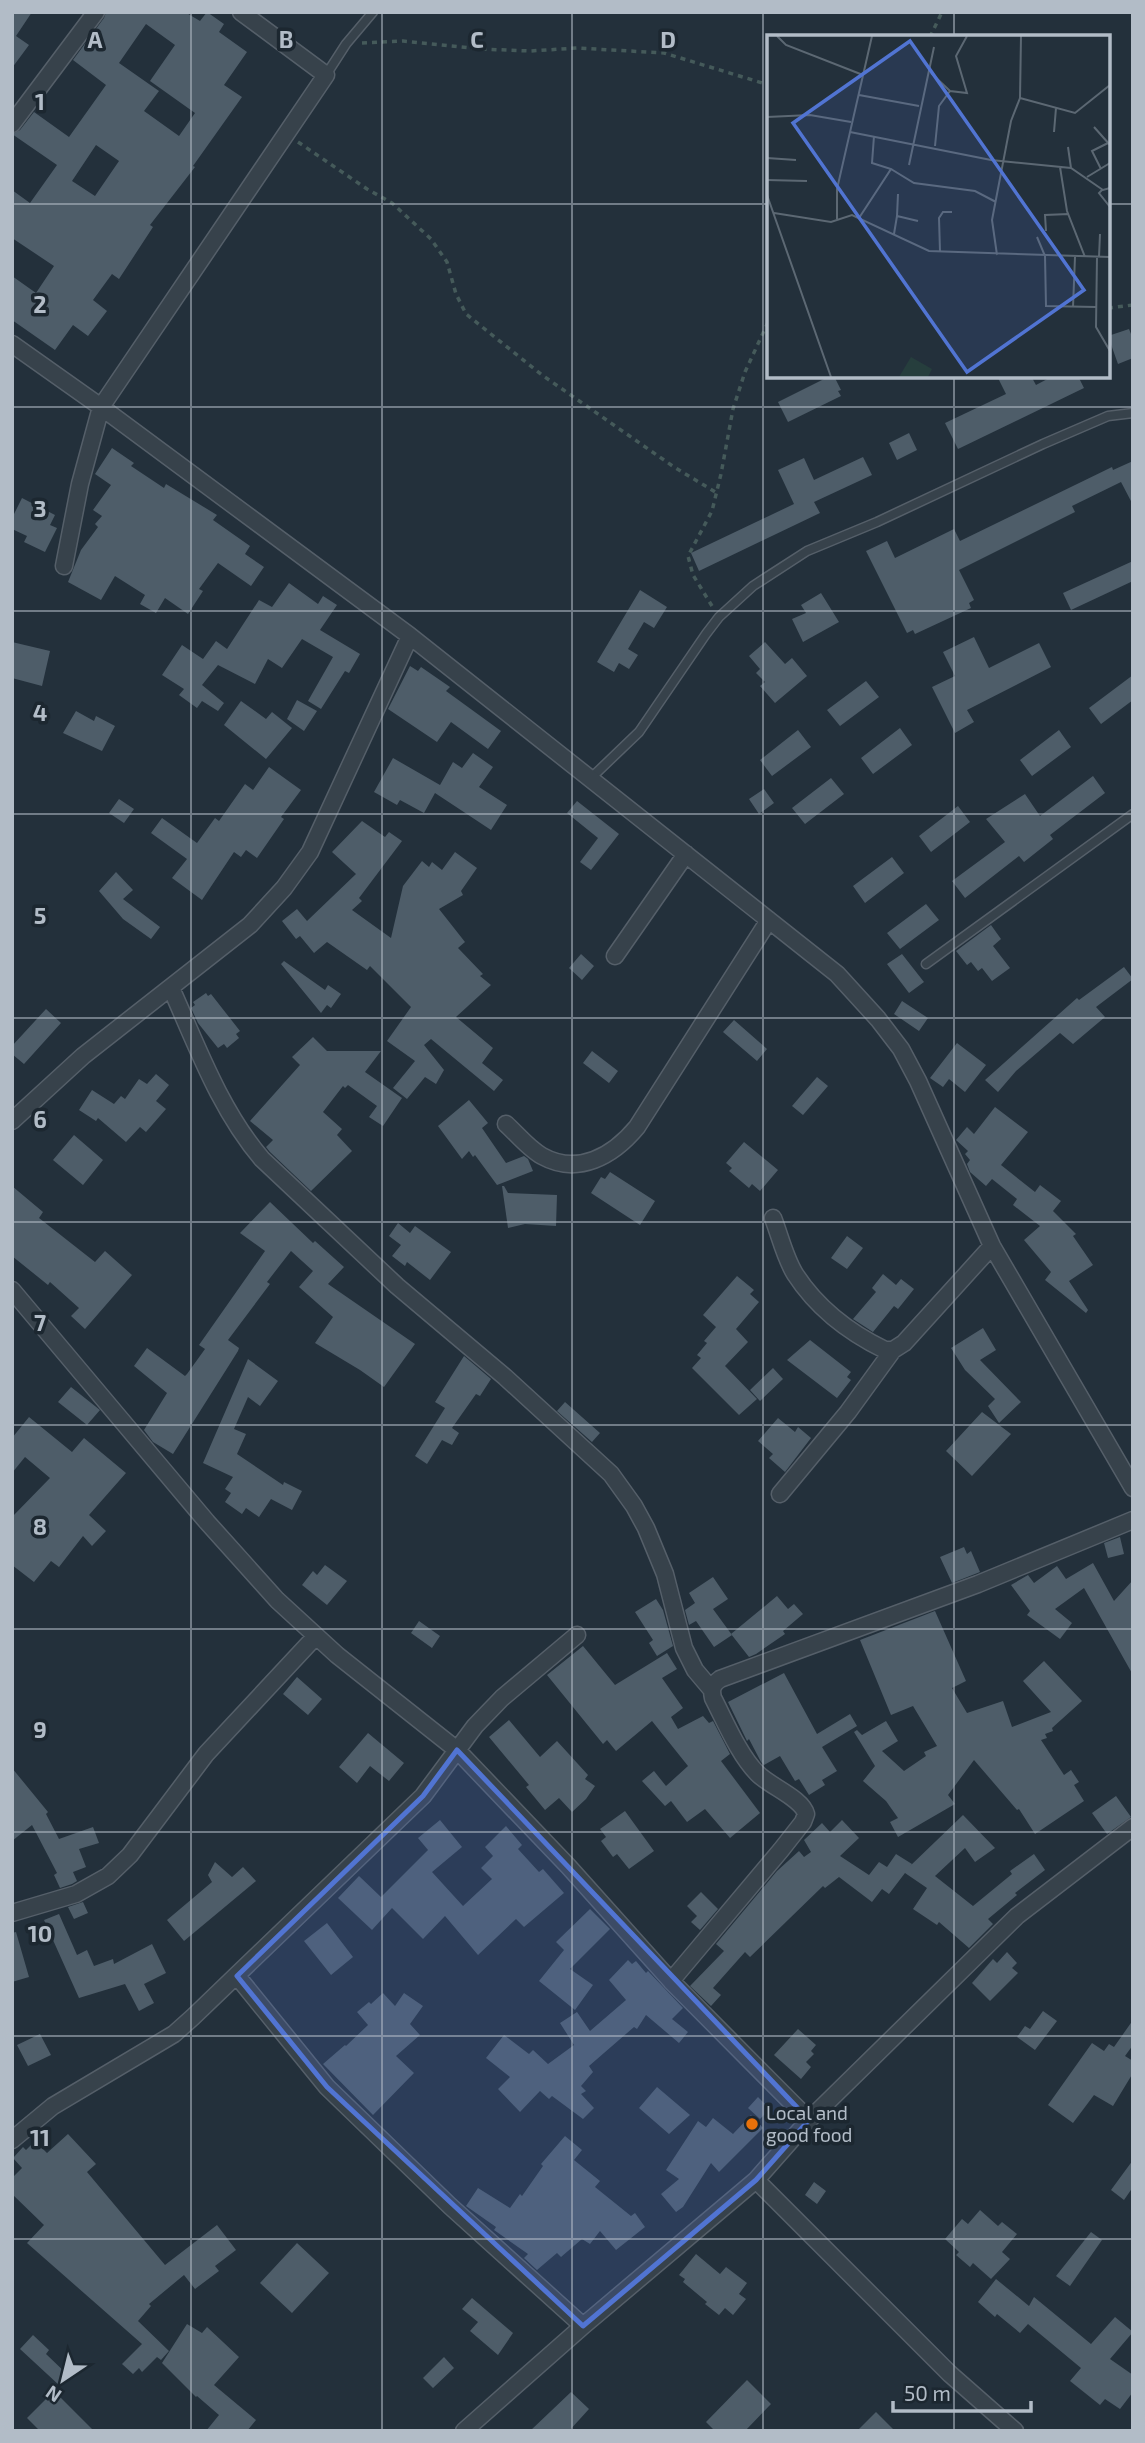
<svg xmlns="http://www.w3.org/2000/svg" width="1145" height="2443" font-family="'Exo 2',sans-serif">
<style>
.building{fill:#4e5d69;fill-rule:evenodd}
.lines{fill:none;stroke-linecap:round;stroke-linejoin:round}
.lane-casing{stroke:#555f69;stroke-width:11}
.street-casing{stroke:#555f69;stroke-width:19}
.path{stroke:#455a5a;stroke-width:3.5;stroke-dasharray:5 5;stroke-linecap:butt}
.lane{stroke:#37424b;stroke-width:8}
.street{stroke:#37424b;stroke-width:16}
.marked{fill:#5174d2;fill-opacity:0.2;stroke:#5174d2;stroke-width:5;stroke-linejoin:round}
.grid{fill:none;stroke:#b2bcc7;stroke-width:2;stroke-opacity:0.55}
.food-dot{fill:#e8710a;stroke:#1c2730;stroke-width:2.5}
.labels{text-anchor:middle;stroke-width:7;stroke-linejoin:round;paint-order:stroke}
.poi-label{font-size:19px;fill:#b2bcc7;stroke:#1c2730;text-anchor:start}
.inset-road{fill:none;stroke:#5c6873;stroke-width:2}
.view{fill:#5174d2;fill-opacity:0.15;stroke:#5174d2;stroke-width:3.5}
.inset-edge{fill:none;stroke:#b2bcc7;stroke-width:3.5}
.grid-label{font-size:23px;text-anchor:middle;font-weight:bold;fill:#b2bcc7;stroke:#1c2730;stroke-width:7;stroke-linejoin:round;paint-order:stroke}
</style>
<rect width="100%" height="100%" fill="#23303b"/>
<path class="building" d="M12 12H32L16 36 29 45 12 68Z
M106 12H185L200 21 207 12 224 24 219 32 247 52 224 85 242 97 193 166 195 167 150 225 153 227 119 279 112 274 93 300 107 311 88 336 73 325 55 350 12 320V276L36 293 54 266 12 238V190L30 203 57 165 12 134 20 130 34 112 69 137 106 85 73 60 104 18ZM146 24 175 45 150 81 195 113 179 136 144 111 159 91 119 63ZM96 145 119 161 95 196 72 181Z
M1129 329 1133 339V358L1118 364 1108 336Z
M830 376H834L841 390 838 391 841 396 788 422 778 402Z
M997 376H1031L1036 385 1053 376H1078L1084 388 958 449 945 423 1006 394Z
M909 433 917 450 897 460 889 443Z
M112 448 134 463 131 466 164 488 166 484 217 515 213 520 250 546 245 554 264 567 251 586 218 563 199 589 203 591 188 614 165 598 156 613 140 604 145 595 115 576 101 600 68 582 81 550 98 527 95 524 102 516 93 510 111 485 95 474Z
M863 457 872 475 814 502 820 513 699 571 691 553 794 504 778 470 804 458 814 480Z
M1133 461V505L1121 482 1072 506 1075 512 959 570 974 600 969 603 971 608 915 634 913 630 907 633 866 551 887 541 895 558 954 529 960 541 1112 467 1113 470Z
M22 498 55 515 50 525 57 528 45 552 24 542 27 536 12 529V518Z
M1133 561V581L1071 610 1063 593Z
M289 583 318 604 323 596 337 605 320 630 360 654 349 673 345 671 321 709 308 701 333 657 302 639 282 668 268 659 255 684 218 665 202 685 224 703 218 711 202 701 197 708 179 695 184 689 162 675 182 645 203 659 216 641 227 649 259 600 272 607Z
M640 590 667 607 654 628 644 622 628 649 638 655 629 669 619 663 614 672 597 662Z
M821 593 839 622 803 642 792 619 806 613 801 605Z
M974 637 989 668 1039 643 1051 667 967 710 974 722 955 733 932 687 955 676 943 652Z
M12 642 50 651 42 686 12 678Z
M765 642 785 664 792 658 807 676 775 703 760 686 765 682 756 673 760 669 749 656Z
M410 666 418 671 421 667 450 687 446 691 501 731 488 749 451 722 437 742 388 709Z
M1133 675V700L1101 724 1089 708Z
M866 681 879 697 840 726 827 710Z
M297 700 317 711 304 731 287 719Z
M241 701 266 719 272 712 292 728 266 759 224 725Z
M76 711 94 721 96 716 115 726 102 751 63 733Z
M900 728 912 745 873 774 861 758Z
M798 730 811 747 772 776 760 760Z
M1059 730 1071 747 1032 776 1020 760Z
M473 753 493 767 479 787 507 805 491 830 435 793 424 813 400 800 397 805 374 792 393 758 440 785 453 762 462 768Z
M269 767 301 790 281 817 284 819 257 858 246 850 241 857 234 852 202 900 172 878 187 859 151 833 162 818 197 843 215 818 219 821 245 784 253 790Z
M1093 776 1105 793 1050 835 1053 839 1024 862 1019 856 965 898 952 881 1005 842 986 819 1025 794 1040 816Z
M831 778 844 794 805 824 792 808Z
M764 789 774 803 759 814 749 799Z
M119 799 134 809 124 823 109 813Z
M577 801 619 834 591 870 580 862 598 838 567 813Z
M958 806 970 822 931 852 919 836Z
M362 821 385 837 389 832 402 841 359 898 362 901 352 910 391 938 403 886 422 861 429 867 432 862 442 870 455 852 477 868 461 891 463 895 439 909 465 942 458 948 483 974 480 976 491 985 456 1017 493 1048 482 1063 503 1080 494 1091 431 1039 424 1045 444 1070 436 1084 425 1077 407 1099 393 1088 415 1061 387 1041 411 1007 370 966 367 970 327 942 314 953 300 936 296 939 282 921 297 909 307 921 356 874 332 852Z
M892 857 904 873 865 903 853 886Z
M116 872 133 890 123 899 160 927 151 939 123 919 99 891Z
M926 904 939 920 900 949 887 933Z
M991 925 1001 939 993 946 1010 968 992 981 982 968 978 971 971 962 967 965 956 951Z
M581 954 594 966 582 980 569 968Z
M902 954 924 982 909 993 887 964Z
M284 961 325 990 328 985 341 994 331 1008 327 1005 321 1013 281 964Z
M1124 967 1133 979 1096 1007 1105 1017 1073 1044 1060 1033 1016 1071 998 1092 985 1080 1077 998 1079 1000Z
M206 993 208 996 211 994 240 1031 236 1034 239 1038 227 1048 224 1044 218 1048 198 1023 191 1008 195 1005 193 1002Z
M902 1001 928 1018 919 1031 894 1014Z
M46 1009 61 1023 24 1064 12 1054V1046Z
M734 1020 767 1049 757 1061 723 1032Z
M313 1037 327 1051H381L365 1072 402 1098 383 1126 369 1117 377 1106 348 1085 345 1088 343 1086 323 1112 342 1129 337 1135 352 1151 311 1191 270 1152 266 1147 273 1140 250 1121 300 1065 292 1057Z
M957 1043 986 1065 965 1092 949 1079 943 1087 930 1078Z
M592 1051 618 1071 609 1083 583 1063Z
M156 1074 169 1085 156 1101 166 1109 146 1132 140 1127 126 1142 98 1118 96 1121 79 1110 92 1090 114 1104 121 1096 125 1099 139 1079 147 1084Z
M817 1077 828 1086 803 1115 792 1106Z
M469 1100 488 1123 482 1128 506 1163 524 1156 528 1159 533 1171 497 1185 475 1155 473 1157 469 1151 462 1159 438 1126Z
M995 1107 1028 1132 1001 1165 1035 1192 1040 1185 1061 1201 1053 1211 1076 1234 1073 1236 1093 1265 1069 1281 1088 1310 1086 1313 1045 1280 1051 1272 1024 1240 1040 1226 1013 1205 1017 1199 992 1179 986 1186 970 1172 967 1164 970 1160 965 1154 968 1151 956 1140 967 1127 974 1134Z
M74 1135 103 1160 83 1185 53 1160Z
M744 1142 778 1170 760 1191 752 1184 749 1188 729 1171 732 1168 726 1163Z
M610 1172 655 1201 640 1225 591 1193 601 1177 605 1179Z
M12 1186 43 1212 39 1218 95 1262 105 1251 132 1275 85 1329 71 1316 79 1308 50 1282 48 1285 12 1256Z
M502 1186H504L508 1193 557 1195 556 1226 525 1224 508 1228Z
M270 1202 313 1243 315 1241 344 1267 328 1284 415 1344 384 1387 360 1370 315 1343 333 1317 299 1287 313 1271 291 1251 267 1282 270 1284 228 1340 239 1348 238 1351 173 1454 153 1442 144 1430 167 1393 134 1366 147 1348 185 1376 187 1374 205 1349 199 1345 265 1251 240 1233Z
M398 1223 410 1233 415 1226 451 1252 430 1280 407 1262 405 1266 392 1256 401 1245 389 1236Z
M847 1236 863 1248 847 1269 831 1258Z
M883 1274 896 1285 901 1279 914 1289 898 1309 894 1306 873 1332 853 1319 876 1292 872 1288Z
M737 1276 754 1290 750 1294 759 1302 736 1329 748 1342 725 1366 757 1399 739 1415 692 1368 701 1358 697 1355 707 1343 704 1341 716 1327 703 1315Z
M983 1328 996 1350 980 1360 1021 1402 999 1423 988 1406 995 1399 965 1370 951 1348Z
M810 1340 851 1372 847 1377 851 1380 837 1398 787 1360Z
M464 1356 491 1379 480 1396 476 1394 452 1428 459 1433 452 1445 442 1440 427 1464 415 1456 445 1408 435 1402Z
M248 1359 278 1381 260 1406 248 1397 234 1429 246 1434 237 1454 283 1485 284 1482 302 1491 292 1510 271 1499 259 1517 246 1508 242 1514 225 1502 231 1493 225 1489 233 1477 203 1463Z
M773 1368 783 1379 760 1401 750 1390Z
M71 1387 100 1410 87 1425 58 1402Z
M565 1402 600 1433 592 1442 557 1411Z
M982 1412 1011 1434 972 1476 946 1451Z
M29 1417 72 1452 84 1438 126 1473 89 1515 106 1531 92 1546 83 1536 59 1567 51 1561 34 1582 12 1565V1517L50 1478 25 1457 12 1473V1438Z
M778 1418 795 1432 798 1427 811 1438 785 1472 769 1458 773 1454 758 1441Z
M1120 1537 1124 1554 1108 1558 1104 1543Z
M964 1547 967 1554 971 1551 980 1572 952 1583 940 1557Z
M1093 1563 1114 1601 1133 1580V1675L1084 1588 1055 1609 1072 1623 1060 1639 1027 1615 1030 1611 1011 1585 1028 1575 1034 1583 1057 1566 1066 1579Z
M325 1565 347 1581 327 1605 302 1585 313 1571 317 1575Z
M713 1577 728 1599 713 1609 732 1635 714 1647 696 1621 689 1625 685 1610 695 1603 689 1593Z
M777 1596 788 1609 794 1604 803 1614 783 1631 785 1634 756 1654 749 1657 731 1634Z
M656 1599 663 1610 673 1646 657 1656 649 1643 653 1640 635 1612Z
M935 1611 966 1681 952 1688 967 1713 1003 1701 1012 1727 1051 1712 1023 1681 1044 1661 1082 1701 1052 1728 1053 1731 1045 1734 1047 1738 1041 1740 1064 1775 1071 1770 1079 1782 1074 1785 1084 1801 1035 1834 1019 1809 1017 1810 974 1760 948 1795 955 1804 898 1837 890 1822 898 1818 886 1801 863 1781 875 1766 854 1732 857 1730 862 1735 886 1721 898 1741 882 1751 904 1771 926 1756 924 1752 937 1746 913 1706 891 1715 860 1640Z
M419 1621 440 1636 432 1648 411 1633Z
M583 1646 615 1685 667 1653 677 1669 662 1678 683 1708 671 1717 678 1729 703 1716 709 1723 713 1721 730 1754 721 1761 760 1813 730 1838 705 1809 687 1822 671 1801 665 1806 642 1781 654 1771 666 1786 688 1766 652 1721 616 1751 607 1740 603 1744 547 1675Z
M784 1673 817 1734 850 1714 857 1726 822 1747 837 1771 822 1780 825 1785 809 1795 799 1779 795 1781 780 1756 764 1765 761 1762 749 1739 747 1741 728 1702Z
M297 1677 322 1699 308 1715 283 1694Z
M509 1720 540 1757 557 1741 588 1775 585 1779 595 1786 586 1799 572 1812 559 1798 545 1810 526 1787 529 1785 489 1737Z
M368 1733 404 1763 389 1781 370 1766 357 1783 339 1767Z
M12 1768 48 1812 46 1814 59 1839 93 1827 99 1843 79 1849 86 1867 73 1872 77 1881 72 1884 60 1888 54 1875 57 1873 32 1825 12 1841Z
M1116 1796 1131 1817 1107 1834 1092 1813Z
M625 1811 654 1851 629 1869 617 1854 613 1857 601 1841 606 1837 600 1829Z
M963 1815 995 1848 975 1862 965 1848 935 1876 973 1906 1012 1874 1010 1871 1034 1854 1045 1870 1015 1893 1017 1895 988 1919 993 1924 969 1948 939 1922 937 1925 913 1909 927 1888 905 1873 889 1894 882 1889 872 1902 839 1877 825 1888 823 1886 750 1957 745 1952 713 1988 721 1995 711 2006 690 1986 724 1951 716 1944 777 1871 799 1851 804 1857 811 1852 804 1840 822 1823 830 1832 842 1820 859 1838 840 1856 869 1875 879 1862 887 1867 896 1854 912 1864 909 1867Z
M440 1820 462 1847 432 1872 463 1906 492 1879 481 1868 493 1856 485 1847 506 1826 522 1845 518 1849 539 1872 543 1869 564 1893 524 1927 516 1919 478 1955 445 1916 423 1939 392 1908 372 1930 338 1898 359 1876 381 1897 428 1850 418 1838Z
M215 1862 232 1877 243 1867 256 1881 184 1941 167 1920 212 1882 208 1875Z
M701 1892 718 1909 700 1930 691 1922 697 1916 687 1906Z
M83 1902 88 1913 74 1919 68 1907Z
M590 1909 610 1929 570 1969 593 1985 575 2010 539 1981 564 1950 556 1942Z
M59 1914 77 1955 87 1950 94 1966 113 1959 114 1964 152 1944 166 1973 144 1984 154 2003 139 2011 125 1984 79 1998 44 1920Z
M327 1923 353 1957 331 1975 304 1941Z
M16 1932 29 1977 12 1982V1933Z
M1007 1952 1017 1963 1012 1968 1018 1973 990 2001 972 1983 993 1959 997 1963Z
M628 1960 632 1964 636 1961 646 1973 648 1971 683 2008 672 2019 688 2032 679 2043 646 2015 637 2029 634 2027 589 2066 593 2072 581 2086 586 2091 581 2094 594 2108 583 2119 552 2096 549 2099 540 2091 520 2112 498 2089 510 2077 486 2058 504 2035 529 2054 533 2050 548 2064 574 2045 560 2023 577 2012 590 2031 626 2000 609 1980Z
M383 1993 395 2006 404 1993 423 2006 410 2024 420 2035 396 2056 414 2073 373 2115 323 2064 345 2045 346 2046 368 2025 357 2012 369 2002 371 2004Z
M1043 2011 1057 2021 1035 2050 1017 2037 1025 2026 1030 2029Z
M1133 2020V2045L1125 2056 1133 2061V2073L1113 2106 1094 2095 1073 2123 1048 2105 1092 2043 1104 2051 1109 2044 1114 2047Z
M798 2029 816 2045 811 2051 814 2054 806 2062 811 2067 801 2079 774 2055Z
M40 2034 51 2055 28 2066 17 2045Z
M657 2087 690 2115 669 2134 639 2108Z
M758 2097 770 2109 760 2119 748 2108Z
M751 2115 763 2128 719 2172 711 2163 683 2207 676 2212 661 2194 679 2179 666 2170 698 2121 706 2127 713 2118 733 2134Z
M68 2134 96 2164 87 2172 165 2265 217 2225 236 2250 215 2266 219 2271 195 2289 184 2275 149 2304 151 2306 138 2321 169 2351 161 2360 157 2357 142 2372 139 2368 133 2374 122 2364 142 2344 27 2243 44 2225 12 2194V2178L22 2168 13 2158 23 2147 26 2150 35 2141 47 2153Z
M565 2136 582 2150 574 2160 600 2181 595 2187 631 2216 635 2213 645 2227 616 2250 600 2231 590 2244 582 2239 561 2257 557 2253 537 2270 524 2258 528 2254 494 2230 496 2227 466 2206 478 2188 510 2208 520 2194 522 2196 543 2166 541 2164Z
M1133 2160V2187L1124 2200 1111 2190Z
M814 2182 826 2191 817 2204 805 2195Z
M980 2210 998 2226 1002 2222 1017 2234 1002 2252 1010 2259 991 2279 973 2263 970 2267 956 2255 959 2252 945 2239 962 2219 968 2224Z
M1091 2232 1102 2240 1070 2286 1056 2276Z
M297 2243 329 2273 292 2313 260 2283Z
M696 2254 720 2274 726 2267 747 2283 739 2294 746 2299 733 2315 725 2308 719 2315 705 2304 707 2302 683 2282 685 2279 679 2275Z
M996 2279 1029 2306 1034 2297 1091 2344 1115 2317 1133 2332 1110 2359 1133 2375V2392L1120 2409 1105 2399 1100 2405 1070 2381 1081 2368 1028 2324 1020 2333 997 2314 995 2317 978 2302Z
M472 2298 513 2333 498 2355 470 2331 478 2322 462 2309Z
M187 2324 202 2333 207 2327 239 2357 214 2385 256 2420 247 2431H206L219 2415 197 2396 196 2397 162 2363Z
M33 2335 49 2350 46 2354 69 2376 60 2386 20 2349Z
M444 2357 454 2368 433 2388 423 2378Z
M747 2380 771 2404 745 2431H715L706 2422Z
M54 2391 94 2431H40L27 2418Z
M571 2392 589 2409 569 2431H530Z
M876 2412 895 2431H857Z"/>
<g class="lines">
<g class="lane-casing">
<path id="lane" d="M326 75 346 44 373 12
M591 778 639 732 706 634 719 617 753 586 807 551 877 522 1043 444 1108 416 1133 413
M926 964 1133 814"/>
</g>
<g class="street-casing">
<path id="street" d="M12 124 96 12
M12 344 101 407 410 636 837 974 878 1019 901 1049 918 1081 992 1246 1133 1488
M64 566 80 484 101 407 326 75 241 12
M615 956 686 854
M171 988C197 1046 220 1110 262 1159L397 1286 505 1377 611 1474 634 1506 646 1528 665 1574 684 1648 695 1670 711 1689
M12 1121 83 1056 250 925 284 888 310 852 410 636
M506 1124C517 1134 529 1149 542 1156 578 1176 613 1156 637 1127L769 920
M773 1218C780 1236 785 1258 795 1274 817 1308 850 1333 885 1350H893L904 1343 992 1246
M12 1290 207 1522 277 1600 337 1655 457 1750 568 1866 671 1981 809 2120
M780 1494 848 1412 893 1350
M12 1913 76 1894 108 1876 130 1855 206 1754 316 1636
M237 1976 327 2087 450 2206 583 2326
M671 1981 781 1850 803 1822 806 1814C802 1798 769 1786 757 1773 739 1755 725 1721 713 1698 711 1689 712 1685 720 1679L978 1584 1133 1520
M12 2140 53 2106 174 2034 193 2017 423 1796 475 1726 502 1698 577 1635
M756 2180 950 2374 1015 2431
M464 2431 583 2326 756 2180 809 2120 1017 1916 1133 1827"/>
</g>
<path class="path" d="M930 37 942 12
M362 43 403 41 480 49 530 51 577 48 664 53 769 85
M298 142 367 189 392 203 431 239 447 262 456 294 466 314 542 375 674 467 717 493
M1108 308 1133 305
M712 606 693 575 688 556 712 511 721 474 733 409 745 372 769 320"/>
<use href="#lane" class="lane"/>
<use href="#street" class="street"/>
</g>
<path class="marked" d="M457 1750 809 2120 756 2180 583 2326 327 2087 237 1976 423 1796Z"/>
<path class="grid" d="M191 12V2431M382 12V2431M572 12V2431M763 12V2431M954 12V37M12 204H769M1108 204H1133M954 376V2431M12 407H1133M12 611H1133M12 814H1133M12 1018H1133M12 1222H1133M12 1425H1133M12 1629H1133M12 1832H1133M12 2036H1133M12 2239H1133"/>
<circle class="food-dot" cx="752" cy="2124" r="7"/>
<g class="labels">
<g class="poi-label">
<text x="766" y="2120">Local and<tspan x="766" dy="22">good food</tspan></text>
</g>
</g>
<g transform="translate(767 35)">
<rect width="343" height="343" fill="#23303b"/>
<path d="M144 322 165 334 161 342H132Z" fill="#263e3d"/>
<path class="inset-road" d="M10 1 19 10 96 40M164 38 183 56 200 58 189 21 200 1M92 60 152 71M253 63 308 78 343 50M0 82 43 80 84 87M327 92 343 110M83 97 224 125 304 133 336 155 343 153M287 97 289 73M168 111 172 71 183 56M301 112 304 133M0 123 29 125M142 130 167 12M293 132 300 176 318 222M124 134 147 148 208 156 229 167M334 134 325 116 341 108M320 142 343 128M0 145 40 146M335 155 332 158 343 172M0 160 64 342M7 178 64 187 85 180 162 216 343 222M130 181 131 159M92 183 124 134 105 128 107 101M70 184V154L105 1M279 196 278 180 302 179M127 199 130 181 151 186M270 202 278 221 279 271 329 272M173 216 172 183 176 177H185M230 220 225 185 244 86 253 63 254 1M330 222 329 292 343 316M332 222 333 199M306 272 308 222"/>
<path class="view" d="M143 6 317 255 200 337 26 88Z"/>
<rect width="343" height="343" class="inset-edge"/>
</g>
<g class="grid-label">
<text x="95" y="48">A</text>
<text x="286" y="48">B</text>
<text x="477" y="48">C</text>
<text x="668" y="48">D</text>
<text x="40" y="110">1</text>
<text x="40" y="313">2</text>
<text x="40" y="517">3</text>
<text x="40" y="721">4</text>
<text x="40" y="924">5</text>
<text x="40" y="1128">6</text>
<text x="40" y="1331">7</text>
<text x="40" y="1535">8</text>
<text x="40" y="1738">9</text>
<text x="40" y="1942">10</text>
<text x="40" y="2146">11</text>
</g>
<rect width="1145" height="2443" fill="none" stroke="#b2bcc7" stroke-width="28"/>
<g transform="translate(63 2380) rotate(215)" stroke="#1c2730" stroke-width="5" paint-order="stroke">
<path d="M0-5L12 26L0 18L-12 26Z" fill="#b2bcc7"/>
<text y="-10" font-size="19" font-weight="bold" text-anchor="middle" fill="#b2bcc7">N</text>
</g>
<path d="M893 2401v10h138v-10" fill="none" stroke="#b2bcc7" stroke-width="3.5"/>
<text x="904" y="2401" font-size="21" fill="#b2bcc7" stroke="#1c2730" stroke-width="5" paint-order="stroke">50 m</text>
</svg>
